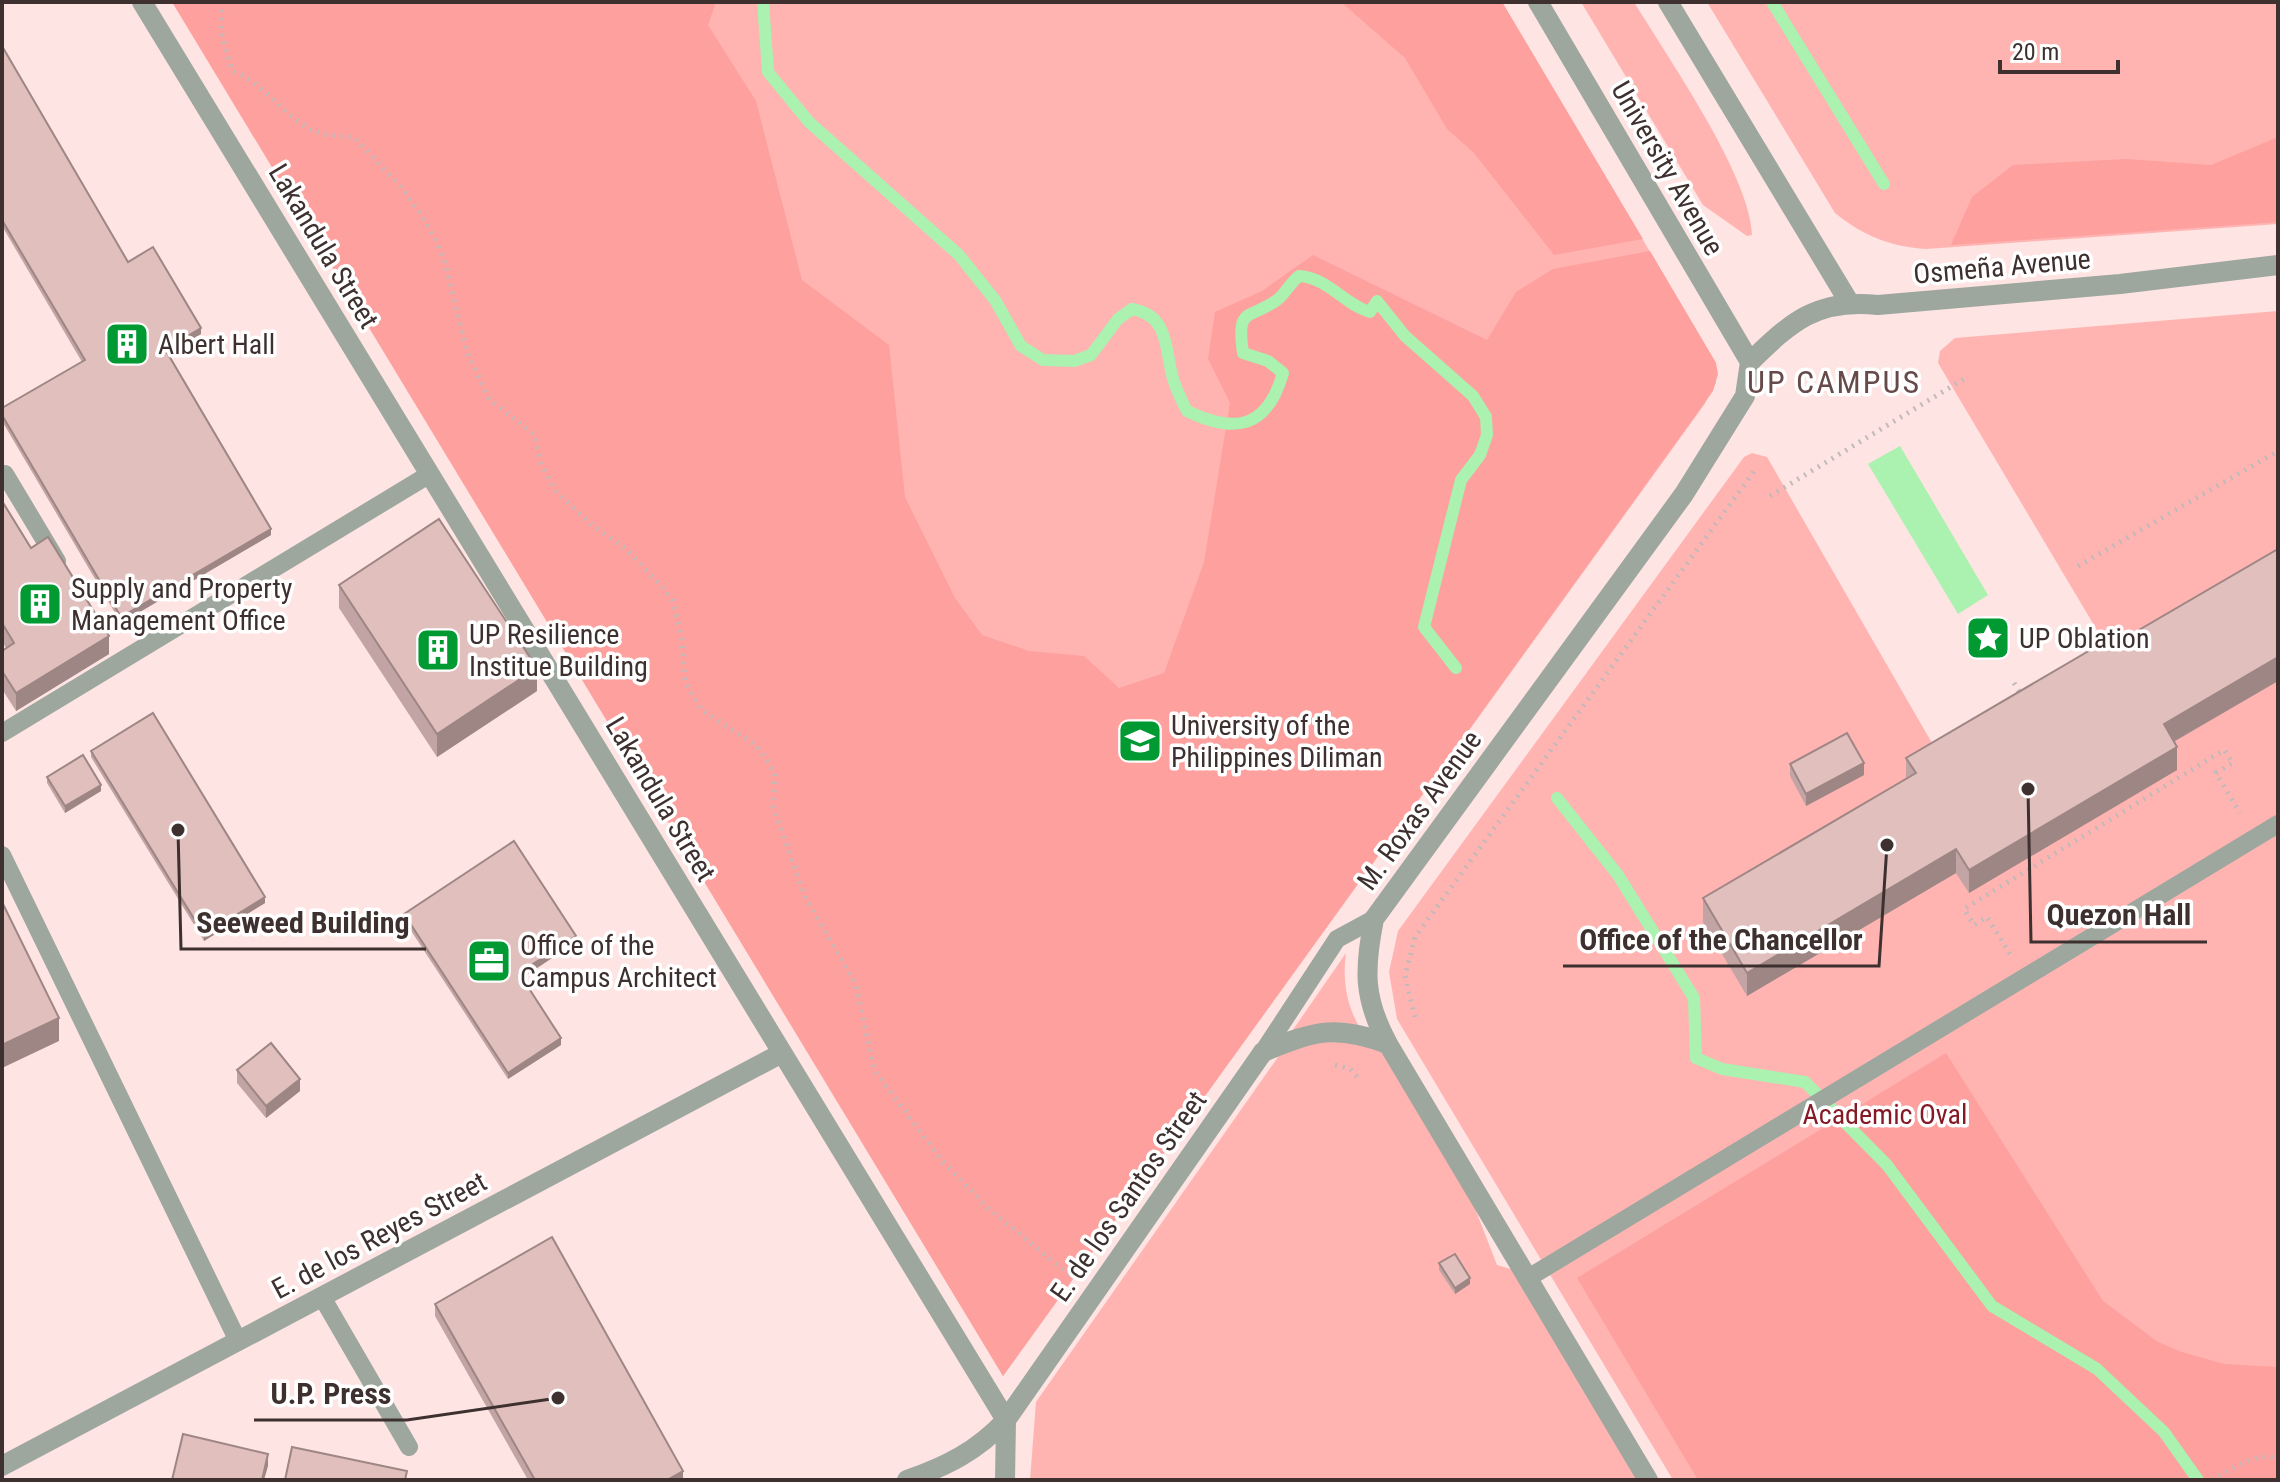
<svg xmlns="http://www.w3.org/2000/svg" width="2280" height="1482" font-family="'Roboto Condensed',sans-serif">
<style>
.built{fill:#fee4e3}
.green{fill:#ffb4b2}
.forest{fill:#fda09e}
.water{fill:#abf1b0}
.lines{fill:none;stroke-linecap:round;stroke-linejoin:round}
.stream{stroke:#abf1b0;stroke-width:12}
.path{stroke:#c2b9b9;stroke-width:5;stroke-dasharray:2 6;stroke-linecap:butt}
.service{stroke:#9da79e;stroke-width:18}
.minor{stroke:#9da79e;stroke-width:20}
.tertiary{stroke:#9da79e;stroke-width:20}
.wall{fill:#c1a4a3}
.shaded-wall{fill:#9d8684}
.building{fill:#e0bfbd;stroke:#9d8684;stroke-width:2}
.labels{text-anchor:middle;stroke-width:7;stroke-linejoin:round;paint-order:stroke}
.street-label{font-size:28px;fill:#3d302f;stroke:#fff}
.poi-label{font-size:28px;fill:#3d302f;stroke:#fff;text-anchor:start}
.park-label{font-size:28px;fill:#851925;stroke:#fff}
.quarter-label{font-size:32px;letter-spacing:2px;fill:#654a49;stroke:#fff}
.leader{fill:none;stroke:#3d302f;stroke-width:3}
.callout-dot{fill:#3d302f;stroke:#fff;stroke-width:3}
.callout-label{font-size:30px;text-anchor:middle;font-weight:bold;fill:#3d302f;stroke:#fff;stroke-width:7;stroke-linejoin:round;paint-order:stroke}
</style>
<rect width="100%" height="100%" fill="#fbf4f4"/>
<path class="built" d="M2 2H2278V1480H2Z"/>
<path class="green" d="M176 2H1502L1716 363V383L1704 405 1003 1376Z
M1581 2H1634C1666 55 1751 176 1752 235L1747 236 1703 205Z
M1707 2H2278V224L1926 249C1891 247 1862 235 1835 213Z
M2278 311V1480H1673L1397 1019 1389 972 1398 931 1744 457 1752 453 1767 457 1936 750 2110 652 1938 363 1940 351 1955 338Z
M1346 953C1342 981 1347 1007 1362 1032 1334 1016 1315 1024 1288 1037Z
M1313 1036 1380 1049 1471 1198 1497 1265 1514 1270 1639 1480H1030L1036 1402 1285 1047Z"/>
<path class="forest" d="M172 2H716L708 25 756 101 802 280 889 345 905 497 955 598 982 635 1029 651 1084 656 1119 688 1164 673 1204 562 1230 403 1208 359 1215 312 1262 291 1313 255 1487 340 1516 292 1553 269 1650 251 1716 363 1718 374 1713 391 1003 1376Z
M1341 2H1502L1643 239 1554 255 1474 153 1447 129 1405 58Z
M2278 137V222L1951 245 1972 197 2013 165 2126 159 2211 165Z
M1946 1053 2103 1301 2158 1342 2182 1352 2224 1364 2278 1367V1480H1698L1577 1278Z"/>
<path class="water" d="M1900 446 1988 595 1958 614 1868 464Z"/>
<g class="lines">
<path class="stream" d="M763 2 768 72 809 122 959 255 995 300 1021 346 1043 360 1074 361 1091 355 1118 319 1132 309C1168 315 1165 346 1172 375 1175 388 1181 399 1187 411 1235 434 1267 429 1283 373L1268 361 1243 353C1236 306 1249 320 1277 300 1285 294 1290 283 1299 276 1329 278 1343 304 1370 312L1377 301 1405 336 1473 396 1486 417 1487 435 1480 455 1461 480 1424 627 1456 668
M1772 2 1884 184
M1557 798 1618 875 1694 998 1696 1058 1722 1069 1805 1082 1887 1165 1992 1306 2097 1369 2164 1432 2198 1480"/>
<path class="path" d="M222 2 221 31 232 71C267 83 286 124 323 134 333 136 344 136 354 137L403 189 431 230 444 259 467 352 489 399 534 434 541 464 556 491 592 525 626 549 666 591 673 601 682 640 685 682 702 710 757 746 775 773 773 807 806 899 856 985 874 1070 942 1161 989 1209 1071 1276
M1770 496 1964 379
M2078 566 2278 451
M2014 683 2023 698
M2010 954 1987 917 1974 925 1964 909 2224 750 2233 763 2216 773 2240 813
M1415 1017 1405 976 1415 937 1755 470
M1335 1065 1350 1069 1360 1080
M2212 1480C2232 1469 2256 1451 2278 1459"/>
<path class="service" d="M5 474 57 561
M2 733 430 474
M2 855 238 1341
M1263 1052 1337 939 1374 919
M1528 1278 2278 824
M322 1297 409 1447"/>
<path class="minor" d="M142 2 1006 1420
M2 1466 782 1053
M907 1480C947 1466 977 1451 1006 1420L1263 1052
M1005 1480 1006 1420"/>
<path class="tertiary" d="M1538 2 1750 362
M1668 2 1849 302
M1750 362C1791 322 1817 298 1878 305L2120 284 2278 265
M1263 1052C1315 1031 1334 1024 1388 1044
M1648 1480 1388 1044C1363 998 1364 969 1374 919L1684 494 1745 396 1750 362"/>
</g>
<path class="wall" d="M2 46 128 262 201 334 168 353 271 535 121 623 2 421V408L82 362 2 226Z
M2 501 31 548 109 654 16 711 2 689V651L6 648 2 641Z
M339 585 537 691 437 757 339 608Z
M2120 641 2278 681 2174 742 2177 770 1969 893 1956 873 1747 996 1703 922V898L1906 779V758Z
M91 751 265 903 204 941 91 757Z
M1790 764 1864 775 1806 806 1790 776Z
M47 777 101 791 65 813 47 783Z
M404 914 576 942 522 978 561 1045 508 1079 404 920Z
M237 1070 300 1091 266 1118 237 1083Z
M1439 1263 1470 1284 1455 1294 1439 1270Z
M435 1304 683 1480H528L435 1316Z"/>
<path class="shaded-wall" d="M201 328V334L165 355V349Z
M271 529V535L121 623V617Z
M109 636V654L16 711V693Z
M2278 657V681L2164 747V724Z
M537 668V691L437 757V734Z
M2177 747V770L1969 893V870Z
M1864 763V775L1806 806V794Z
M101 785V791L65 813V806Z
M1956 849V873L1747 996V973Z
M265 897V903L204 941V935Z
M576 936V942L519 980V973Z
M59 1018V1041L2 1068V1045Z
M561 1038V1045L508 1079V1073Z
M300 1079V1091L266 1118V1106Z
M1470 1278V1284L1455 1294V1288Z
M268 1454V1466L264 1480H262Z
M683 1471V1480H667Z"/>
<path class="building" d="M2 46 128 262 153 247 201 328 165 349 271 529 121 617 2 415V408L85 360 2 220Z
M2 501 31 548 48 537 109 636 16 693 2 671V651L14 643 2 623Z
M439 519 537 668 437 734 339 585Z
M2278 549V657L2164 724 2177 747 1969 870 1956 849 1747 973 1703 898 1916 773 1906 758 2116 635 2120 641Z
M153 713 265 897 204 935 91 751Z
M1847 733 1864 763 1806 794 1790 764Z
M83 755 101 785 65 806 47 777Z
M514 841 576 936 519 973 561 1038 508 1073 404 914Z
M2 904H3L59 1018 2 1045Z
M271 1043 300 1079 266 1106 237 1070Z
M552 1237 683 1471 667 1480H535L435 1304Z
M1455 1254 1470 1278 1455 1288 1439 1263Z
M183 1434 268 1454 262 1480H172Z
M292 1447 407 1471 405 1480H285Z"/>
<defs>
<g id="building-square" transform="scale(2.3)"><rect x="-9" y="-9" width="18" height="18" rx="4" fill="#009932" stroke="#fff"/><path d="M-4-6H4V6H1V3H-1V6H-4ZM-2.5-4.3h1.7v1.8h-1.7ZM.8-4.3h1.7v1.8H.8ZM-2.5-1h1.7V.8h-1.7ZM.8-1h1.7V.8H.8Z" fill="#fff"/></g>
<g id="sight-square" transform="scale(2.3)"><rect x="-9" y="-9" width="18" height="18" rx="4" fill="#009932" stroke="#fff"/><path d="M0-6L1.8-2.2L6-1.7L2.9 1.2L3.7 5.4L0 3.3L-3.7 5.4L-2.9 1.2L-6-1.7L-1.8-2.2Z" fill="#fff"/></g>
<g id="university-square" transform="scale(2.3)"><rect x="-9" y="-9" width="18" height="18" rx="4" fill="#009932" stroke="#fff"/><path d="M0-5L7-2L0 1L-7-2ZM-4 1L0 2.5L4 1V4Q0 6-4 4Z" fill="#fff"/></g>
<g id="office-square" transform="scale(2.3)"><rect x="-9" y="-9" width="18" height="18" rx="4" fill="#009932" stroke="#fff"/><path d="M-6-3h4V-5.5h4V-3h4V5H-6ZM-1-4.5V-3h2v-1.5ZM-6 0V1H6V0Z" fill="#fff"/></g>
</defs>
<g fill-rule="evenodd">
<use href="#building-square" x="127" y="344"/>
<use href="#building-square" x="40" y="604"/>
<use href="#sight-square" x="1988" y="638"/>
<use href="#building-square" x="438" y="650"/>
<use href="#university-square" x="1140" y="741"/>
<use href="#office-square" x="489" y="961"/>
</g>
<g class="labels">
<g class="street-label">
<text transform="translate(1668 168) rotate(60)" y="10">University Avenue</text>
<text transform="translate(324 246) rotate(59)" y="10">Lakandula Street</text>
<text transform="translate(2002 266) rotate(-5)" y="10">Osmeña Avenue</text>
<text transform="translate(661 799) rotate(59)" y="10">Lakandula Street</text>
<text transform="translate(1419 810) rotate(-54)" y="10">M. Roxas Avenue</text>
<text transform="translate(1128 1196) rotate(-55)" y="10">E. de los Santos Street</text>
<text transform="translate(379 1235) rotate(-28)" y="10">E. de los Reyes Street</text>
</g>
<g class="poi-label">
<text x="158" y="354">Albert Hall</text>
<text x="71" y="598">Supply and Property<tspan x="71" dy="32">Management Office</tspan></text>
<text x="469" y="644">UP Resilience<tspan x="469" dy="32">Institue Building</tspan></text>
<text x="2019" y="648">UP Oblation</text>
<text x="1171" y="735">University of the<tspan x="1171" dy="32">Philippines Diliman</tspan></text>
<text x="520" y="955">Office of the<tspan x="520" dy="32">Campus Architect</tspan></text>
</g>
<g class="park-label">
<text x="1885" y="1124">Academic Oval</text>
</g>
<g class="quarter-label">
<text x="1834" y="393">UP CAMPUS</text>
</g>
</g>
<path class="leader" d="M2028 789L2031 942H2207M178 830L181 949H426M1887 845L1879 966H1563M558 1398L407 1420H254"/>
<g class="callout-dot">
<circle cx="2028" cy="789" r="8"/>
<circle cx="178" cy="830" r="8"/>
<circle cx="1887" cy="845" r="8"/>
<circle cx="558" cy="1398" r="8"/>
</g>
<g class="callout-label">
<text x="2119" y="925">Quezon Hall</text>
<text x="303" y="933">Seeweed Building</text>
<text x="1721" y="950">Office of the Chancellor</text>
<text x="331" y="1404">U.P. Press</text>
</g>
<rect width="2280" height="1482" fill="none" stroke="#3d302f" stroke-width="8"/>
<path d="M2000 60v12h118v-12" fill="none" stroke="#3d302f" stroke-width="4"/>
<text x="2012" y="60" font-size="24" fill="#3d302f" stroke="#ffffff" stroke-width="6" paint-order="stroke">20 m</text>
</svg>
